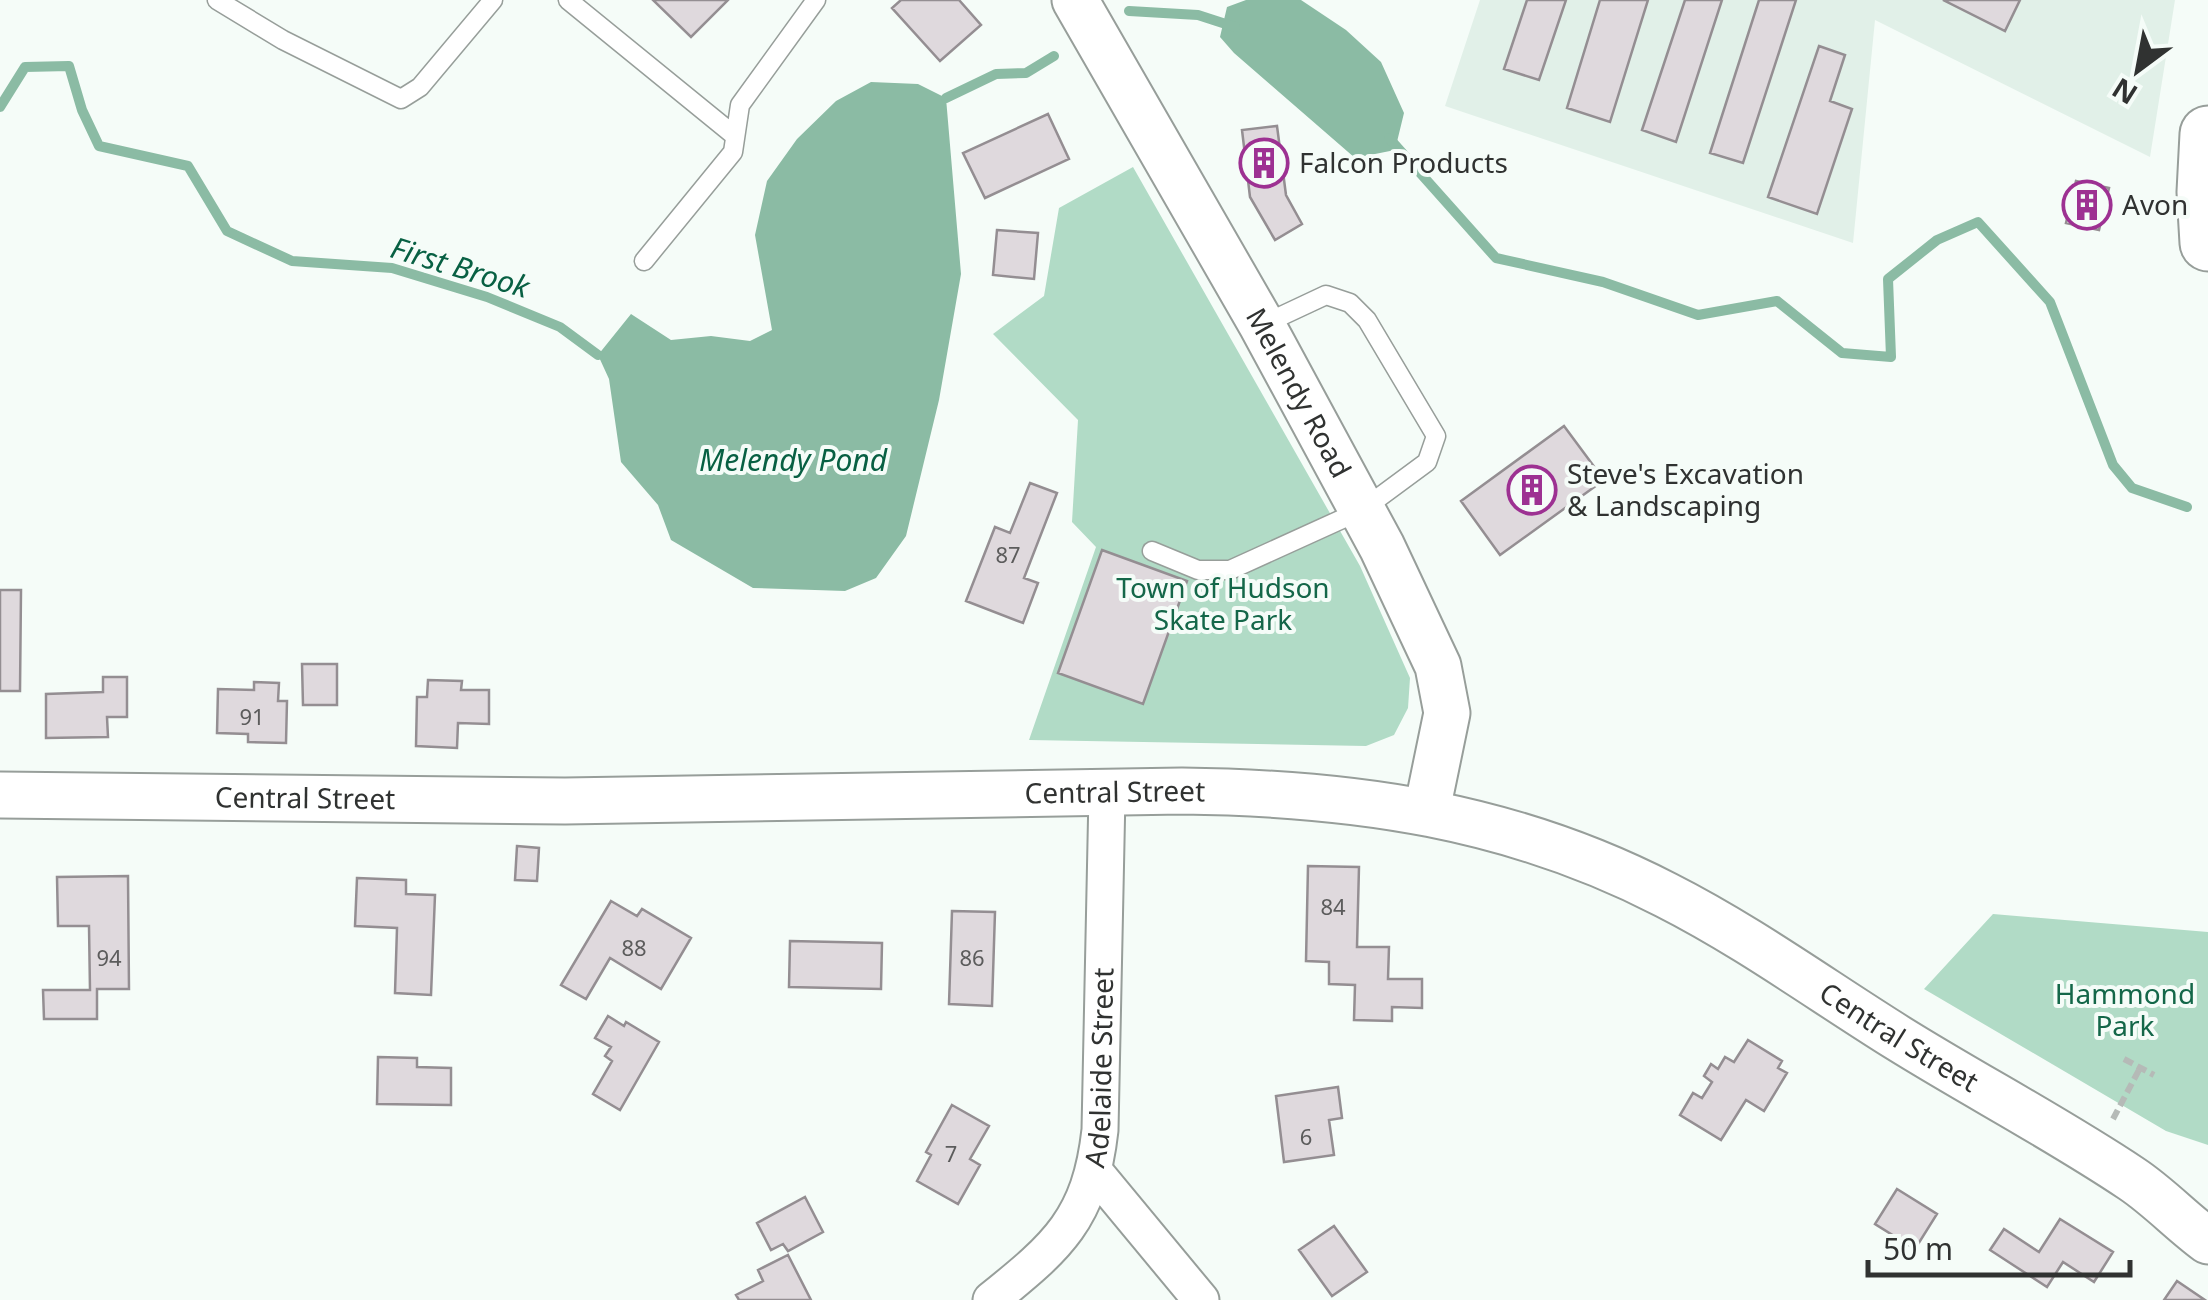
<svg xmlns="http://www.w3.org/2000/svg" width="2208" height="1300" font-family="'Noto Sans',sans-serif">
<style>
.built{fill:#e1f0e8}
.green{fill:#b1dbc6}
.water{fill:#8bbba4}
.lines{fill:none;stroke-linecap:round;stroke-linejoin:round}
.stream{stroke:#8bbba4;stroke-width:10}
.building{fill:#dfd9dd;stroke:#948e92;stroke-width:2.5}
.service-casing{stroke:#979e9a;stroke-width:21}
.minor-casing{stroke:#979e9a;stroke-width:39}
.tertiary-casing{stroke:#979e9a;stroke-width:49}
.primary-casing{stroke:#979e9a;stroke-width:59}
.path{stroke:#b5bab7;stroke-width:6;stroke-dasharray:10 5;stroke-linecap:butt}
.service{stroke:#fff;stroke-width:18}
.minor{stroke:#fff;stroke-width:35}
.tertiary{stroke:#fff;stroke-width:45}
.primary{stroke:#fff;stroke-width:55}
.labels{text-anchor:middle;stroke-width:8;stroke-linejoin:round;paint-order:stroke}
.number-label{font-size:22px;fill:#5c5c5c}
.poi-label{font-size:28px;fill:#303231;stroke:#f5fcf8;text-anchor:start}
.street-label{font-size:28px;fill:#303231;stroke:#f5fcf8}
.park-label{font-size:28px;fill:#146749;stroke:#f5fcf8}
.water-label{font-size:30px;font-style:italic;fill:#086043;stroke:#f5fcf8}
</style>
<rect width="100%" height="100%" fill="#f5fcf8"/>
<path class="built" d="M1480 0H2175L2150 157 1875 20 1853 243 1445 106Z"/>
<path class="green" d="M1133 167 1360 566 1410 678 1408 708 1394 735 1366 746 1029 740 1096 547 1072 522 1078 420 993 334 1044 296 1059 208Z
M1993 914 2208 932V1145L2166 1131 1924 989Z"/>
<path class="water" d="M1246 0H1301L1346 30 1381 62 1404 113 1395 150 1355 158 1234 53 1220 37 1227 7Z
M871 82 918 84 946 98 961 274 939 400 906 536 876 578 845 591 753 588 671 540 658 505 621 462 609 379 598 355 631 314 671 340 711 336 750 341 772 330 755 235 767 181 797 139 836 101Z"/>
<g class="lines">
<path class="stream" d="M1129 11 1198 15 1235 27
M946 98 996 74 1026 73 1054 56
M0 107 25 67 69 66 82 110 99 146 188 166 227 231 292 261 392 268 487 297 560 327 598 355
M1389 138 1496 258 1603 282 1698 315 1777 301 1842 353 1891 357 1888 279 1937 240 1978 222 2050 302 2113 465 2132 488 2187 507"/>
</g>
<path class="building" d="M653 0H728L691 37Z
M901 0H959L981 25 940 61 892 8Z
M1527 0H1566L1539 80 1504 69Z
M1600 0H1648L1610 122 1567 108Z
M1685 0H1722L1676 142 1642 130Z
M1759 0H1796L1743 163 1710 153Z
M1943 0H2020L2005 31Z
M1819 46 1845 55 1830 101 1852 109 1817 214 1768 197Z
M1048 114 1069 159 985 198 963 153Z
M1277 126 1286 195 1302 224 1275 240 1250 197 1242 130Z
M2076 181 2109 188 2099 230 2066 223Z
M997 230 1038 233 1034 279 993 275Z
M1564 426 1604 480 1500 555 1461 501Z
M1030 483 1057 493 1024 578 1038 583 1023 623 966 601 995 527 1010 533Z
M1102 550 1187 581 1143 704 1058 673Z
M0 590H21L20 691H0Z
M302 664H337V705H303Z
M103 677H127V717H107L108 737 46 738V694L103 692Z
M428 680 462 681 461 690H489V724L458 723 457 748 416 746 417 697H427Z
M254 682 279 683 278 701H287L286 743 248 742V734L217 733 218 689 254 690Z
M517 846 539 848 537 881 515 880Z
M1308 866 1359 867 1357 947H1389L1388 979H1422V1008L1392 1007V1021L1354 1020 1355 985 1329 984V962L1306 961Z
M128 876 129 989H97V1019H44L43 990H90L89 926H58L57 877Z
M357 878 406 880V894L435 895 431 995 395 993 397 928 355 926Z
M611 901 637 916 642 909 691 938 661 989 610 958 586 999 561 985Z
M952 911 995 912 992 1006 949 1004Z
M790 941 882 943 881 989 789 987Z
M608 1016 624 1026 626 1022 659 1042 620 1110 593 1094 612 1061 605 1056 611 1047 595 1038Z
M1748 1040 1782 1061 1778 1068 1787 1073 1764 1111 1746 1100 1721 1140 1680 1115 1693 1093 1702 1098 1712 1082 1704 1076 1711 1064 1718 1069 1725 1057 1734 1062Z
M378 1057 417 1058V1067L451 1068V1105L377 1104Z
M1338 1087 1342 1118 1329 1120 1334 1155 1284 1162 1276 1096Z
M952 1105 989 1126 970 1159 980 1165 958 1204 917 1181 931 1155 926 1152Z
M1897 1189 1937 1214 1915 1249 1875 1224Z
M805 1197 823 1232 788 1251 783 1244 771 1250 757 1223Z
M2060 1219 2113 1252 2094 1282 2063 1262 2047 1287 1990 1250 2004 1229 2039 1252Z
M1334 1226 1367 1272 1332 1296 1299 1250Z
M788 1255 811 1300H739L736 1295 763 1281 758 1270Z
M2177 1281 2205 1300H2164Z"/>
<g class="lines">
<g class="service-casing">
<path id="service" d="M217 0 283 40 401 99 420 87 493 0
M568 0 735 136
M644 261 733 152 740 105 816 0
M1152 551 1198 570H1230L1362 510 1427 462 1436 436 1367 320 1350 303 1326 295 1262 325"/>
</g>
<g class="minor-casing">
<g id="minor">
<path d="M1095 1172 1201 1300"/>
<path id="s1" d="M991 1300C1058 1246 1090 1219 1100 1130L1107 794"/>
</g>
</g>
<g class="tertiary-casing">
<g id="tertiary">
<path id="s2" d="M1075 0 1262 325 1382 547 1438 666 1447 713 1427 810"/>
<path id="s3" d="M0 795 565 801 1182 791C1354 793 1511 815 1666 895 1747 936 1821 990 1898 1038 1975 1086 2056 1128 2132 1179 2159 1197 2182 1222 2208 1241"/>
</g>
</g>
<g class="primary-casing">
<path id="primary" d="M2208 134 2205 192 2208 243"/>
</g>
<path class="path" d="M2124 1059 2154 1075
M2113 1119 2140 1068"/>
<use href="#service" class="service"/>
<use href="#minor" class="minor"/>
<use href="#tertiary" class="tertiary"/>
<use href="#primary" class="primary"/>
</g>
<defs>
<g id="building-ring" transform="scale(2.5)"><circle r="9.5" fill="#f5fcf8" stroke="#9d3192" stroke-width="1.5"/><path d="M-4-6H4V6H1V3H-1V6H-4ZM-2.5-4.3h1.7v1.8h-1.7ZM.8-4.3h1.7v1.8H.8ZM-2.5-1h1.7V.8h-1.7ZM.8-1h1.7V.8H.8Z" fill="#9d3192"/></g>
</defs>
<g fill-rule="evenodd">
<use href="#building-ring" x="1264" y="163"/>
<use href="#building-ring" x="2087" y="205"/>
<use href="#building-ring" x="1532" y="490"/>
</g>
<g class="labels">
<g class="number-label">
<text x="1008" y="563">87</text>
<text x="252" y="725">91</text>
<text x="1333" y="915">84</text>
<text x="634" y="956">88</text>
<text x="109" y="966">94</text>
<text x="972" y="966">86</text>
<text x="1306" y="1145">6</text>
<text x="951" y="1162">7</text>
</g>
<g class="poi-label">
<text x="1299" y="173">Falcon Products</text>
<text x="2122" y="215">Avon</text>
<text x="1567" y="484">Steve's Excavation<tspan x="1567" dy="32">&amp; Landscaping</tspan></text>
</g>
<g class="street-label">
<text dy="10" stroke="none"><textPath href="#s2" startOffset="452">Melendy Road</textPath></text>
<text dy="10" stroke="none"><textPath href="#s3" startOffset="1115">Central Street</textPath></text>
<text dy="10" stroke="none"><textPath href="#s3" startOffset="305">Central Street</textPath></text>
<text dy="10" stroke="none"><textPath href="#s3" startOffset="1955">Central Street</textPath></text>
<text dy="10" stroke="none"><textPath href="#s1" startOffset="272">Adelaide Street</textPath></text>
</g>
<g class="park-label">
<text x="1223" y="598">Town of Hudson<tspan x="1223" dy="32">Skate Park</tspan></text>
<text x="2125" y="1004">Hammond<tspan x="2125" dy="32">Park</tspan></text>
</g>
<g class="water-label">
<text transform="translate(460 268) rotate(17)" y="10">First Brook</text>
<text x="793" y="471">Melendy Pond</text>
</g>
</g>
<g transform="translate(2138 70) rotate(212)" stroke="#f5fcf8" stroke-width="8" paint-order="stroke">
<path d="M0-8L18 38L0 25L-18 38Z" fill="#303231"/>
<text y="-15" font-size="28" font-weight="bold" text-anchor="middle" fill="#303231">N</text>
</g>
<path d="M1868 1260v15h262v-15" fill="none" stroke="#303231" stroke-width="5"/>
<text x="1883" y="1260" font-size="30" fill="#303231" stroke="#f5fcf8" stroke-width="8" paint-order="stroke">50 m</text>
</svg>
